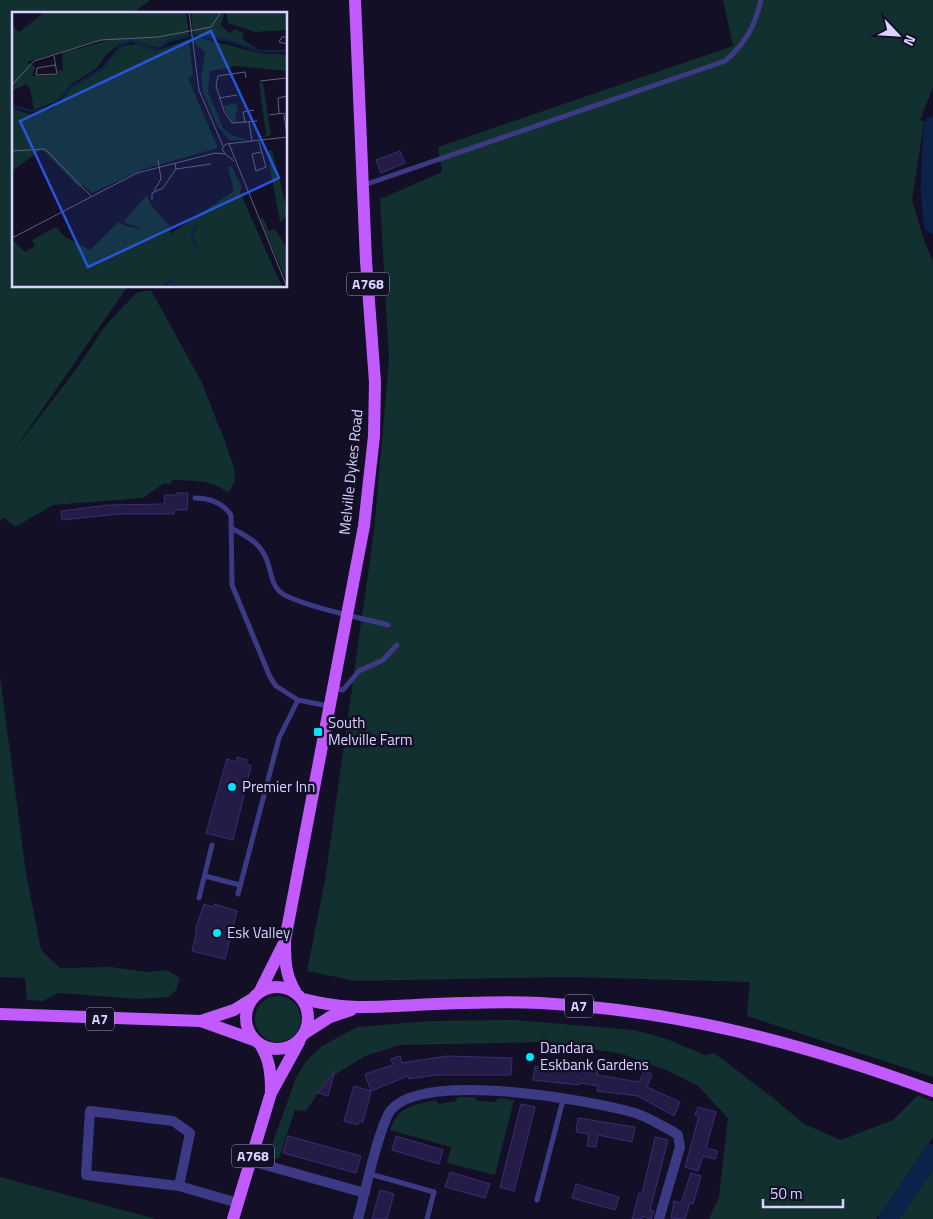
<svg xmlns="http://www.w3.org/2000/svg" width="933" height="1219" font-family="'Titillium Web',sans-serif">
<style>
.green{fill:#12302f}
.lines{fill:none;stroke-linecap:round;stroke-linejoin:round}
.river{stroke:#0c2248;stroke-width:19}
.building{fill:#241b47;stroke:#3b2d73}
.lane{stroke:#3d3a85;stroke-width:5}
.street{stroke:#3d3a85;stroke-width:10}
.primary{stroke:#c25bff;stroke-width:12}
.poi-dot{fill:#00e5ff;stroke:#130f26;stroke-width:2}
.labels{text-anchor:middle;stroke-width:5;stroke-linejoin:round;paint-order:stroke}
.shield{fill:#130f26;stroke:#9e99be;stroke-width:1}
.shield-label{font-size:14px;font-weight:bold;fill:#d9d4ff}
.street-label{font-size:15px;fill:#d9d4ff;stroke:#130f26}
.poi-label{font-size:15px;fill:#d9d4ff;stroke:#130f26;text-anchor:start}
.inset-river{fill:none;stroke:#0c2248;stroke-width:2.5}
.inset-road{fill:none;stroke:#625e7d;stroke-width:1}
.view{fill:#2655da;fill-opacity:0.15;stroke:#2655da;stroke-width:2.5}
.inset-edge{fill:none;stroke:#d9d4ff;stroke-width:2.5}
</style>
<rect width="100%" height="100%" fill="#130f26"/>
<path class="green" d="M0 0H150L131 14H14V286H131L125 290 14 450 75 371 106 325 136 293 151 290 201 381 226 444 234 468 235 482 228 493C212 479 192 481 172 480L170 484H163L143 498 53 505 15 527 4 518 0 521Z
M723 0H933V87L920 120 924 122 912 200 925 243 933 261V1077L747 1016 750 982 569 977 356 981 307 971 325 880 374 531 389 360 380 199 442 172 438 147 733 46Z
M0 676 26 873 41 950 60 968 111 967 147 972 167 970 180 978 176 990 169 997 139 999 58 993 43 1001 27 1000 25 978 0 977Z
M255 1019a23 23 0 1 1 46 0a23 23 0 1 1-46 0Z
M514 1020 633 1030 664 1038 705 1055 714 1053 772 1097 804 1124 841 1140 893 1120 918 1095 933 1102V1137L912 1172 876 1219H709L719 1197 728 1118 697 1085 666 1070 622 1054 547 1042 400 1045 365 1056 328 1079 306 1111 295 1110 279 1158 274 1159 269 1153 296 1078 306 1061 322 1046 357 1027 430 1021Z
M458 1097H475L478 1101 495 1102 498 1098 514 1100 495 1175 447 1163 451 1147 390 1130C399 1106 412 1106 435 1100L439 1104 456 1101Z
M933 1168V1219H899Z
M0 1177 156 1219H0Z"/>
<g class="lines">
<path class="river" d="M933 126 930 185 933 224
M888 1219 933 1153"/>
</g>
<path class="building" d="M400 151 405 163 381 173 376 160Z
M176 493H188L187 510H174V514H119L62 520 61 511 108 505 164 504 165 495H176Z
M237 757 247 760 246 764 251 766 233 840 206 833 227 759 236 762Z
M204 904 213 907 214 904 237 911 225 959 192 951 197 931H195Z
M400 1056 402 1063 447 1056 512 1058 511 1075H436L409 1079 408 1076 371 1091 363 1122 359 1121 358 1125 344 1121 354 1086 371 1091 365 1074 393 1065 391 1059Z
M590 1061 599 1062 597 1075 639 1082 644 1071 652 1074 647 1087 680 1102 674 1116 638 1096 597 1091 598 1086 580 1083 579 1085 533 1080 535 1066 553 1070 554 1067 588 1073Z
M335 1071 328 1096 318 1093Z
M521 1104 535 1107 514 1191 500 1187Z
M698 1107 716 1112 706 1148 718 1151 715 1159 703 1156 698 1171 685 1167 699 1116 695 1115Z
M578 1118 635 1127 632 1142 598 1135 596 1147 587 1146 589 1134 576 1132Z
M288 1136 361 1156 356 1173 283 1153Z
M396 1136 443 1150 439 1164 392 1150Z
M655 1137 668 1140 650 1210 654 1211 651 1219 642 1216V1219H632L639 1193 642 1194Z
M450 1172 490 1184 485 1198 445 1187Z
M691 1173 701 1176 693 1204 690 1203 685 1219 671 1218 674 1201 681 1203Z
M576 1184 619 1197 615 1210 572 1198Z
M380 1190 394 1194 387 1219H372Z"/>
<g class="lines">
<path class="lane" d="M364 185 725 61C745 44 755 26 761 0
M195 498C210 498 222 502 231 515L232 585 270 677 276 686 298 700
M231 528C249 537 264 545 269 567 272 577 272 583 279 591 292 604 366 619 388 625
M333 688 343 690 359 671 383 660 397 645
M205 876 240 885
M238 894 279 738 298 700 328 706
M199 898 212 845
M370 1174 434 1192 427 1219
M537 1200 563 1100"/>
<path class="street" d="M251 1161 365 1193
M179 1186 190 1133 173 1121 90 1111 86 1175 179 1186 238 1203
M358 1219C364 1197 379 1125 391 1110 424 1070 589 1100 635 1113 648 1117 660 1125 672 1131L678 1135 680 1147 659 1219"/>
<path class="primary" d="M246 1018a31 31 0 1 1 62 0a31 31 0 1 1-62 0Z
M260 991 283 945
M295 991C285 974 285 960 285 940L364 526 374 436 375 382 366 261 355 0
M303 999C346 1010 372 1007 415 1005 456 1003 499 1001 540 1003 677 1010 805 1044 933 1091
M0 1014 201 1021 254 1040
M201 1021 234 1010 252 999
M305 1033 330 1017 351 1010
M260 1044C270 1060 271 1074 271 1092
M233 1219 271 1093 299 1042"/>
</g>
<g class="poi-dot">
<rect x="313" y="727" width="10" height="10" rx="2.5"/>
<circle cx="232" cy="787" r="5"/>
<circle cx="217" cy="933" r="5"/>
<circle cx="530" cy="1057" r="5"/>
</g>
<g class="labels">
<g class="shield">
<rect x="347" y="272.5" width="42" height="23" rx="4"/>
<rect x="565" y="994.5" width="28" height="23" rx="4"/>
<rect x="86" y="1007.5" width="28" height="23" rx="4"/>
<rect x="232" y="1144.5" width="42" height="23" rx="4"/>
</g>
<g class="shield-label">
<text x="368" y="289">A768</text>
<text x="579" y="1011">A7</text>
<text x="100" y="1024">A7</text>
<text x="253" y="1161">A768</text>
</g>
<g class="street-label">
<text transform="translate(351 472) rotate(-84)" y="5">Melville Dykes Road</text>
</g>
<g class="poi-label">
<text x="328" y="728">South<tspan x="328" dy="17">Melville Farm</tspan></text>
<text x="242" y="792">Premier Inn</text>
<text x="227" y="938">Esk Valley</text>
<text x="540" y="1053">Dandara<tspan x="540" dy="17">Eskbank Gardens</tspan></text>
</g>
</g>
<g transform="translate(12 12)">
<rect width="275" height="275" fill="#130f26"/>
<path d="M33 0H174L177 23 160 27 147 36 119 29 108 32 94 43 85 56 58 73 45 89 22 98 18 77 14 72 0 79V14L7 20ZM98 28 50 41 51 59 46 58V63L20 64 23 55 15 50 81 30ZM182 0H213L209 13 218 22 222 17 232 21 230 27 246 37 181 22 179 2ZM214 0H275V18L243 20 216 11ZM185 25 247 41 275 43V59L225 54 198 59 196 80 211 116 221 124 237 128H217L205 113 191 80 189 66 193 40 181 31ZM177 27 181 63 176 66 206 136 132 157 80 181 71 173 67 175 30 137 0 159V96L17 102 41 97 60 75 92 56 110 34 126 32 144 39ZM251 70 259 123 247 126 254 123 247 71ZM224 91 226 100 223 101 225 111 220 110 211 94ZM260 138 275 198V204L268 210 255 139ZM216 155H220L230 175 228 180 270 275H0V227L13 240 23 234 20 228 44 215 53 225 78 238 106 210 113 214 131 217 111 210 135 183 139 193 158 214V222L222 179ZM251 206 257 219 263 217 275 236V270L248 207Z" fill="#12302f" fill-rule="evenodd"/>
<path class="inset-river" d="M0 94 20 99 37 96 59 75 91 56 110 32 119 29 144 38 157 29 182 23 214 28 247 39H275M184 213 180 223 185 238M150 275 163 267"/>
<path class="inset-road" d="M177 0 187 78 211 134M275 25H270L267 30 275 32M42 44 45 62 24 63 25 56 43 53M234 66 233 60 206 64 204 74 212 99 220 111 245 109M248 69 275 66M0 73 22 49 89 28 146 25 199 15 209 0M207 86 225 83M275 100 272 103 275 123M267 101 266 86 275 84M257 103 272 101M237 110 240 129M233 111 231 100 242 98M247 130 254 155 244 159 240 142 249 140M217 132 275 275M0 139 33 137 79 184M213 142 210 136 214 132 275 125M163 152 164 157 199 152M142 179 149 167 146 148M140 188V181L151 176 164 157M0 226 125 161 203 141 213 142 222 149"/>
<path class="view" d="M199 19 267 166 76 255 8 109Z"/>
<rect width="275" height="275" class="inset-edge"/>
</g>
<g transform="translate(898 35) rotate(115)" stroke="#130f26" stroke-width="4" paint-order="stroke">
<path d="M0-4L9 19L0 12L-9 19Z" fill="#d9d4ff"/>
<text y="-8" font-size="14" font-weight="bold" text-anchor="middle" fill="#d9d4ff">N</text>
</g>
<path d="M763 1199v8h80v-8" fill="none" stroke="#d9d4ff" stroke-width="2.5"/>
<text x="770" y="1199" font-size="15" fill="#d9d4ff" stroke="#130f26" stroke-width="4" paint-order="stroke">50 m</text>
</svg>
